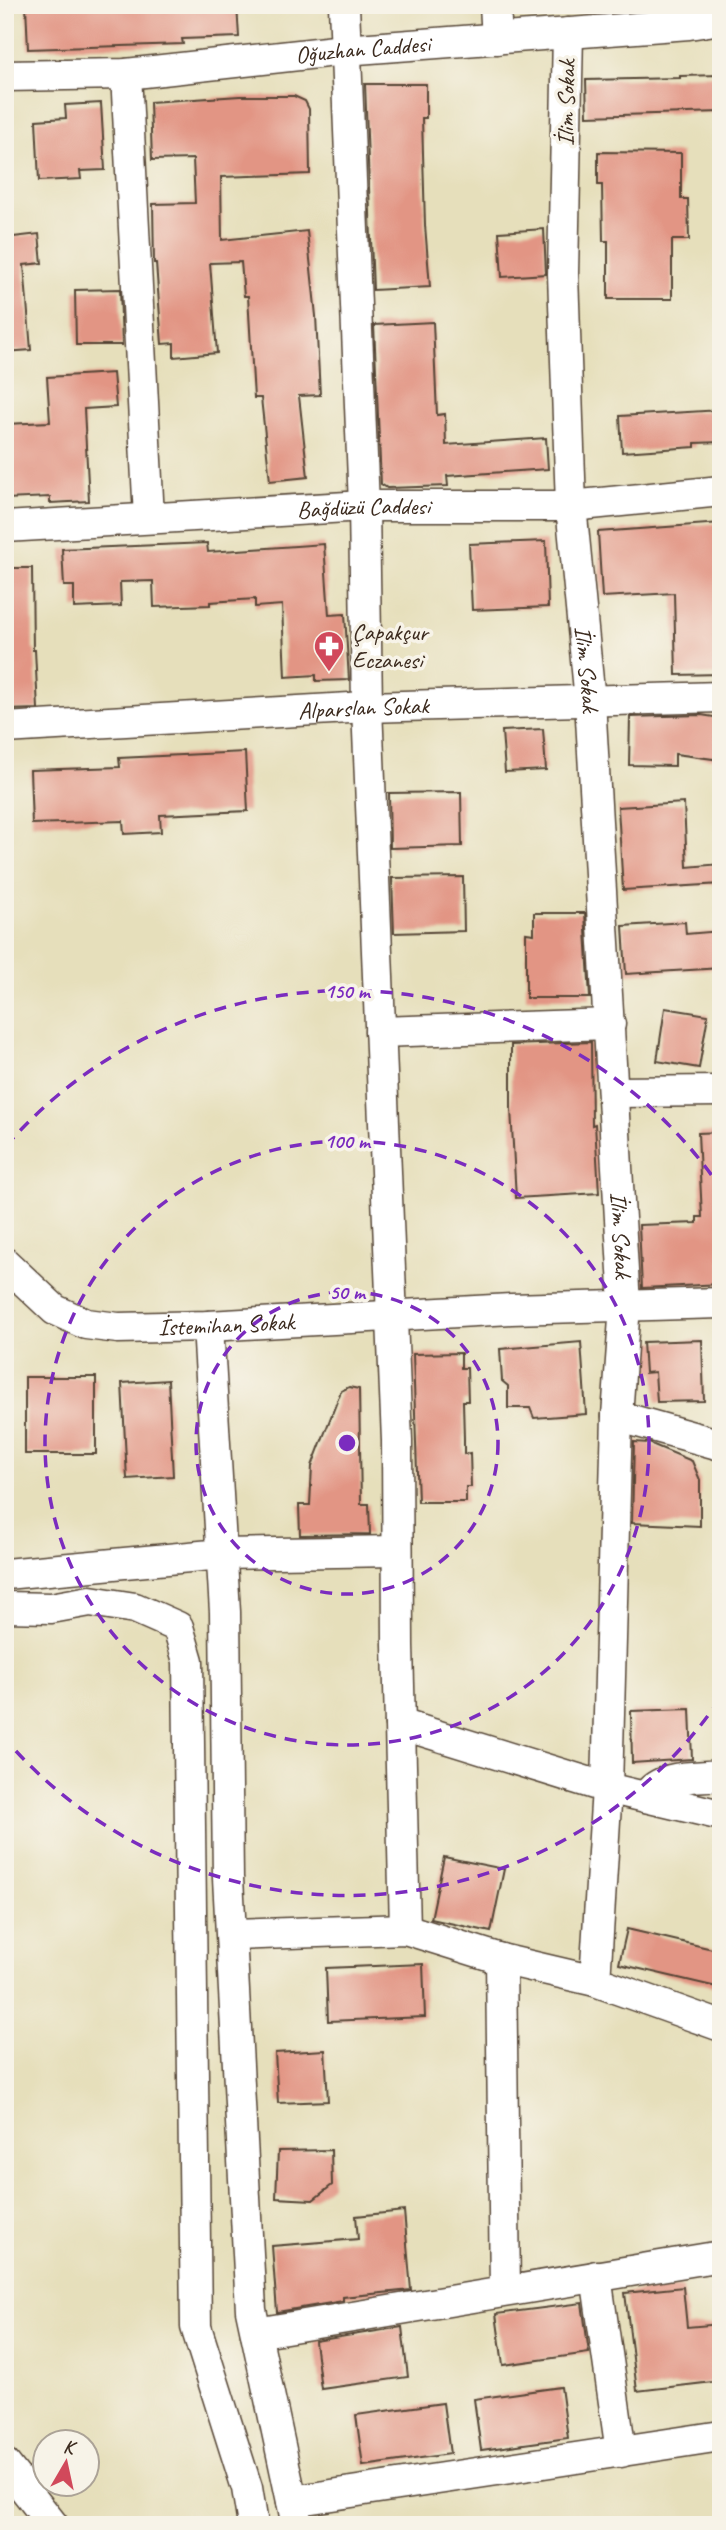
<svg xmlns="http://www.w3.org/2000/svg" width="726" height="2530" font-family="Caveat,sans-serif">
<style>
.building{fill:#e29584}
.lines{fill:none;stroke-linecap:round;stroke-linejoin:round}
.minor-casing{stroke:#554536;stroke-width:33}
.minor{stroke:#fff;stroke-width:30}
.ring{fill:none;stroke:#7b2cbf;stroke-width:3.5;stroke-dasharray:12 9}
.labels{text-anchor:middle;stroke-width:7;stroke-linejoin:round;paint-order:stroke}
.street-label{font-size:24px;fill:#3b2a1e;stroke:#f7f3e8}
.poi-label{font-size:24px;fill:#3b2a1e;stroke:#f7f3e8;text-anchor:start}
.centre{fill:#7b2cbf;stroke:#f7f3e8;stroke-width:3.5}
.ring-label{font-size:21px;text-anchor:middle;font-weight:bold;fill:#7b2cbf;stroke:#f7f3e8;stroke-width:7;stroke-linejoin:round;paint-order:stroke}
</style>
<rect width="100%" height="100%" fill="#f7f3e8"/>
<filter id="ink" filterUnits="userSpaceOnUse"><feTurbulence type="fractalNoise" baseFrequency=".0143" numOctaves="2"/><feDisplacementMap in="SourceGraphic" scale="14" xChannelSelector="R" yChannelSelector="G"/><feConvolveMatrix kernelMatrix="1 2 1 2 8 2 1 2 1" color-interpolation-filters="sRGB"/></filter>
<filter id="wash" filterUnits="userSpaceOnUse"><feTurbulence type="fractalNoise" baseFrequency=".00686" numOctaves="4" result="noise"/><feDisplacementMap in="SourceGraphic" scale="28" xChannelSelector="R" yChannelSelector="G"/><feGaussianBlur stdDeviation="1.57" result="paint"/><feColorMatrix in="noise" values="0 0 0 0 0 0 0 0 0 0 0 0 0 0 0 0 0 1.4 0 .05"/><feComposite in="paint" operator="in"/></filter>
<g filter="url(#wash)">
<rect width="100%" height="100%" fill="#e6dfbb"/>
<g id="blocks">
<path class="building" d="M26 5H237L239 37 182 39 183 44 28 49Z
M721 75V112L587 116 586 80 680 78V76Z
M365 84H426V118H422L425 225 430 287 373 290Z
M240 96H294L305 101 309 109 310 174 221 177 222 240 307 231 316 316 320 395 299 396 308 477 270 481 261 398H254L248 296H244L241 262 210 263 217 353 174 357V343L162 344 156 263H154L153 204 195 203 193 159 152 160 150 102Z
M101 103 105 170 80 171 81 179 39 181 36 120 66 118 65 105Z
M598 152 681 153V199H688L689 240H672V299H608V241H603L602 185H598Z
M544 229 546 274 502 277 499 232Z
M39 234 42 263 24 265 31 350 5 352V238Z
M120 289 122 345H76L75 290Z
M433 322 437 415 445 414 446 445 546 438 548 469 447 476 448 486 387 488 381 484 374 325Z
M113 373 116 407 84 409 89 501 50 503V497L5 499V424L50 422 47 377Z
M721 410V442L695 443V447L622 452 620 416Z
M721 523V674L676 675 674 593 602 597 598 532Z
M546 541 548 607 472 610 469 544Z
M207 543 208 552 324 544 329 615 345 614 349 680 316 681V675L285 677 282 605 255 607V599L210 602V605L154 607 153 581 120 582 121 606 74 608V586H64L62 549Z
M5 568H32L33 650H35L38 709 5 710Z
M701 715 721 718V760L675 754V766L629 765 630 717Z
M543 729 546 770 505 772 502 731Z
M245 752 248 811 160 815 161 832 124 834 123 821 32 824 30 770 120 767 119 758Z
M461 792 462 846 390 848 389 793Z
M684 803 687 867 721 864V884L623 890 618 807Z
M463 877 464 931 394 933 392 878Z
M534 913H585L590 998H526V933L534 934Z
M685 922 686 934 721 931V968L626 974 623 926Z
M665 1008 708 1015 699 1068 657 1061Z
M591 1042 592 1125 595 1124 599 1193 516 1198 511 1109V1045Z
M721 1132V1284L642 1288 639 1225 697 1223V1217H702L698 1133Z
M702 1340 704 1401 657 1402 655 1372 645 1373 643 1342Z
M581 1342 586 1414 534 1418 530 1408H508V1386L502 1381 500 1349Z
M461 1353V1368H467L468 1401H463L464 1439V1454L470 1453 471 1487H466V1502H418L413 1354Z
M25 1377H96V1454H25Z
M168 1380 173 1476 127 1479 122 1383Z
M349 1387 359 1389 361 1504H369L370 1534 300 1535 299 1505H310L312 1466 341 1391Z
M634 1442 649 1443 692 1461 700 1480V1526L632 1523Z
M690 1709 692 1759 632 1763 631 1711Z
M444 1857 504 1869 491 1932 431 1919Z
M627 1929 721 1951V1988L619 1964Z
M423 1964 425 2017 328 2021 326 1968Z
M325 2050 328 2101 278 2103 275 2053Z
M331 2150 332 2185 313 2200 276 2198 278 2151Z
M404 2211 411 2290 343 2297V2301L277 2312 272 2246 358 2239 356 2216Z
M683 2287 687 2327 721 2324V2381L637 2391 625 2293Z
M582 2303 589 2353 503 2365 496 2314Z
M402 2327 408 2377 321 2389 315 2341Z
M561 2387 568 2438 481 2450 474 2399Z
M443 2403 450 2454 363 2466 356 2415Z"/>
</g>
</g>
<g filter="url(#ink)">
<use href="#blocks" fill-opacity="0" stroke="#554536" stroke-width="2"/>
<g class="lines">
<g class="minor-casing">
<g id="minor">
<path d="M344 5 364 506 367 707 397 1441 398 1645 405 1929"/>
<path d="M495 5 497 39"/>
<path id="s1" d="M568 33 563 274 571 506 590 701 625 1305 617 1416 607 1788 595 1981"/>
<path d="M126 74 149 518"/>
<path id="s2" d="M5 76 126 74 344 50 689 24 721 19"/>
<path id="s3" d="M5 527 364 506H571L721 491"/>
<path id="s4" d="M5 728 367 707 721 697"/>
<path d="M380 1032 610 1024"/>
<path d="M614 1092 721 1091"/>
<path id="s5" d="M5 1263 55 1310 86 1324 118 1328 208 1326 511 1309 721 1303"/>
<path d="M208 1326 225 1612 228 1878 251 2310 297 2525"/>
<path d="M617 1416 721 1445"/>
<path d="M5 1574 222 1554 397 1551"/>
<path d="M5 1607 51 1608 90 1601 135 1608 178 1627 188 1661 196 2327 247 2488 253 2525"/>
<path d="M400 1724 607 1788 721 1815"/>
<path d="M646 1797C660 1773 697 1778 721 1775"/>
<path d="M233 1935 405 1929 501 1959 595 1981 721 2026"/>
<path d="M501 1959 505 2291"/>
<path d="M596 2276 621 2452"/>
<path d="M256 2333 721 2256"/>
<path d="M5 2464 53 2525"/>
<path d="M292 2501 721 2436"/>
</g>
</g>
<use href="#minor" class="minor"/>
</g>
</g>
<g class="ring">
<circle cx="347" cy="1443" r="151"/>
<circle cx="347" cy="1443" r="302"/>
<path d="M720 1699A452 452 0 0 1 6 1740M6 1146A452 452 0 0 1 720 1187"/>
</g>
<defs>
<g id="pharmacy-pin" transform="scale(1.575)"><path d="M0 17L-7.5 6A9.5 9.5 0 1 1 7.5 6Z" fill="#d1495b" stroke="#f7f3e8"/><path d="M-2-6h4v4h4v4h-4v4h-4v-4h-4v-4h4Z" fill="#fff"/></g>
</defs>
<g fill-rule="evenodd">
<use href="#pharmacy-pin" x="329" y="646"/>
</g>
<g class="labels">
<g class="street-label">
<text dy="8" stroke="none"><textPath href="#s2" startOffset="359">Oğuzhan Caddesi</textPath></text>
<text transform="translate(566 103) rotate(-89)" y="8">İlim Sokak</text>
<text dy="8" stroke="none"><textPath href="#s3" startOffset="359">Bağdüzü Caddesi</textPath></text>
<text dy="8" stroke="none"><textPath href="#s1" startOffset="637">İlim Sokak</textPath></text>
<text dy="8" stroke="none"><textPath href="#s4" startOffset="359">Alparslan Sokak</textPath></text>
<text dy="8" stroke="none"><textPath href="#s1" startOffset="1204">İlim Sokak</textPath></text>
<text dy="8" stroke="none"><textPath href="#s5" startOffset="243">İstemihan Sokak</textPath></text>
</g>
<g class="poi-label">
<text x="352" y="640">Çapakçur<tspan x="352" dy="28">Eczanesi</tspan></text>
</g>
</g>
<circle cx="347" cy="1443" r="10" class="centre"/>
<g class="ring-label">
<text x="347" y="998">150 m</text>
<text x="347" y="1148">100 m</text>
<text x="347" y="1299">50 m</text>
</g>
<rect width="726" height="2530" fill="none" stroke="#f7f3e8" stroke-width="28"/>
<g transform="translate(66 2463) rotate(9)"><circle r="33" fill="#f7f3e8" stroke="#aca397" stroke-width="2"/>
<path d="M0-5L12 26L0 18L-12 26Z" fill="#d1495b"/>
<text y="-10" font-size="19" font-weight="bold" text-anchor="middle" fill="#3b2a1e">K</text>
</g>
</svg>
